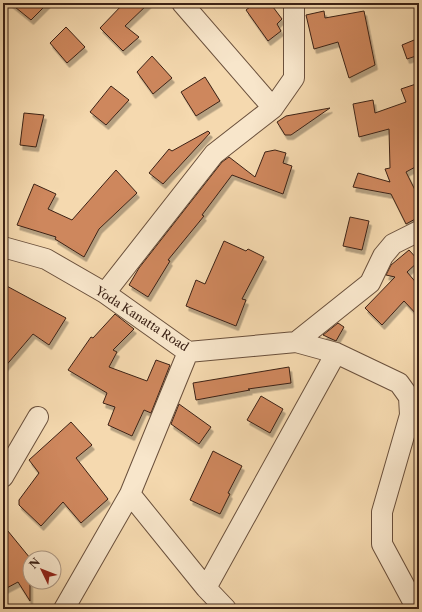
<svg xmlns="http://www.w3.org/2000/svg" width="422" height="612" font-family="'Libre Caslon Text',serif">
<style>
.building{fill:#ce875d;stroke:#3c2216;filter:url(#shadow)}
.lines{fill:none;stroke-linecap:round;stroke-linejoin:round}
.street-casing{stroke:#6a503c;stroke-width:22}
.street{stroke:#f8e6cb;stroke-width:20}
.labels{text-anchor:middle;stroke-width:4;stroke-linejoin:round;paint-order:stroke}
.street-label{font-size:12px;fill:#3c2216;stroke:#f8e6cb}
</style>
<defs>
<filter id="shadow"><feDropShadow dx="2.5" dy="4.5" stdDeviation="0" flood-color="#0004"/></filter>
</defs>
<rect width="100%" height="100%" fill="#f5d9af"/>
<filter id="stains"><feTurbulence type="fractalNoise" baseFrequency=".005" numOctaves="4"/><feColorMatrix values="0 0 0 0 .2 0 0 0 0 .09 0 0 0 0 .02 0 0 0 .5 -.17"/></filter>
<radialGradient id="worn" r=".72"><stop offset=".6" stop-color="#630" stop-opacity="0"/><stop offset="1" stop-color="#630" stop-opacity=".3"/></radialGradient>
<path class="building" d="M10 3H48L31 20Z
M124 3H149L125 26 139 37 123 51 100 28Z
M255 3H270L282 19 277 24 281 31 268 41 246 10Z
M324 11 325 18 364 11 375 65 349 78 338 42 314 49 306 15Z
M66 27 85 47 67 63 50 43Z
M419 38V55L407 59 402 45Z
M152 56 172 78 153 94 137 72Z
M205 77 220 101 196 116 181 92Z
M419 83V165L406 172 419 198V217L406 224 391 194 353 187 358 173 390 182 385 169 390 168 389 129 359 137 353 104 373 100 375 113 406 102 401 89Z
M111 86 129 100 106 125 90 112Z
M330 108 291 135H285L277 122 286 116Z
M24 113 44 115 36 147 20 145Z
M208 131 210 133 163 184 149 173 169 149 172 151Z
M275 150 286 153 283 163 292 166 283 194 232 175 202 215 204 216 168 260 170 261 148 297 129 285 139 268 222 162 229 157 255 177 265 152Z
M116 170 137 193 99 229 84 257 55 239 56 237 17 225 34 184 56 194 48 209 72 220Z
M350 217 369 221 362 250 343 246Z
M224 241 246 251 248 249 264 257 242 299 246 300 236 326 186 306 196 280 205 284Z
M409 250 419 261 407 272 419 286V317L404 301 382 325 365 308 395 277 386 275 391 265Z
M3 284 66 318 49 345 33 334 3 369Z
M115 314 134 329 113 350 117 352 109 367 147 381 156 360 170 365 151 413 144 410 132 436 108 425 115 407 103 403 107 393 68 370 91 337 93 338Z
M338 323 344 327 336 341 323 335Z
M289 367 291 383 248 389 250 390 196 400 193 383Z
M261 396 283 409 270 433 247 420Z
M179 404 211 427 199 444 171 424Z
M71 422 92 445 76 458 108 499 81 523 63 502 41 526 19 505V500L39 473 29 460Z
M213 451 242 466 228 493 230 494 220 514 190 500Z
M3 525 30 558V601L18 582 3 590Z"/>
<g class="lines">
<g class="street-casing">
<path id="street" d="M182 3 273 108
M3 247 46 259 105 293 188 352 296 342 336 353 399 383 409 397 410 415 382 512V544L417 609
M105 293 214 154 273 108 294 78V3
M296 342 370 283 383 256 393 244 419 231
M3 477 38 417
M130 494 206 588 226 609
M206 588 336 353
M64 609 130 494 188 352"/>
</g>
<use href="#street" class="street"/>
</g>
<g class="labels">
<g class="street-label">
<text transform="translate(142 319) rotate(33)" y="4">Yoda Kanatta Road</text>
</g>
</g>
<rect width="422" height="612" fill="none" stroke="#f5d9af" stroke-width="16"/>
<rect x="4" y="4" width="414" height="604" fill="none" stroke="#3c2216" stroke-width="2"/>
<rect x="8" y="8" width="406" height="596" fill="none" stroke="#3c2216"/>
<g transform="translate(42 570) rotate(313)"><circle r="19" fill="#f8e6cb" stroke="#ad9883"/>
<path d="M0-3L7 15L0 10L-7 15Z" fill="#8f2418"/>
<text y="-6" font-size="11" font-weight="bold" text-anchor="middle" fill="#3c2216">N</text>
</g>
<rect width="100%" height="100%" filter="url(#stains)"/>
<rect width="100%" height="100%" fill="url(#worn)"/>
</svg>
